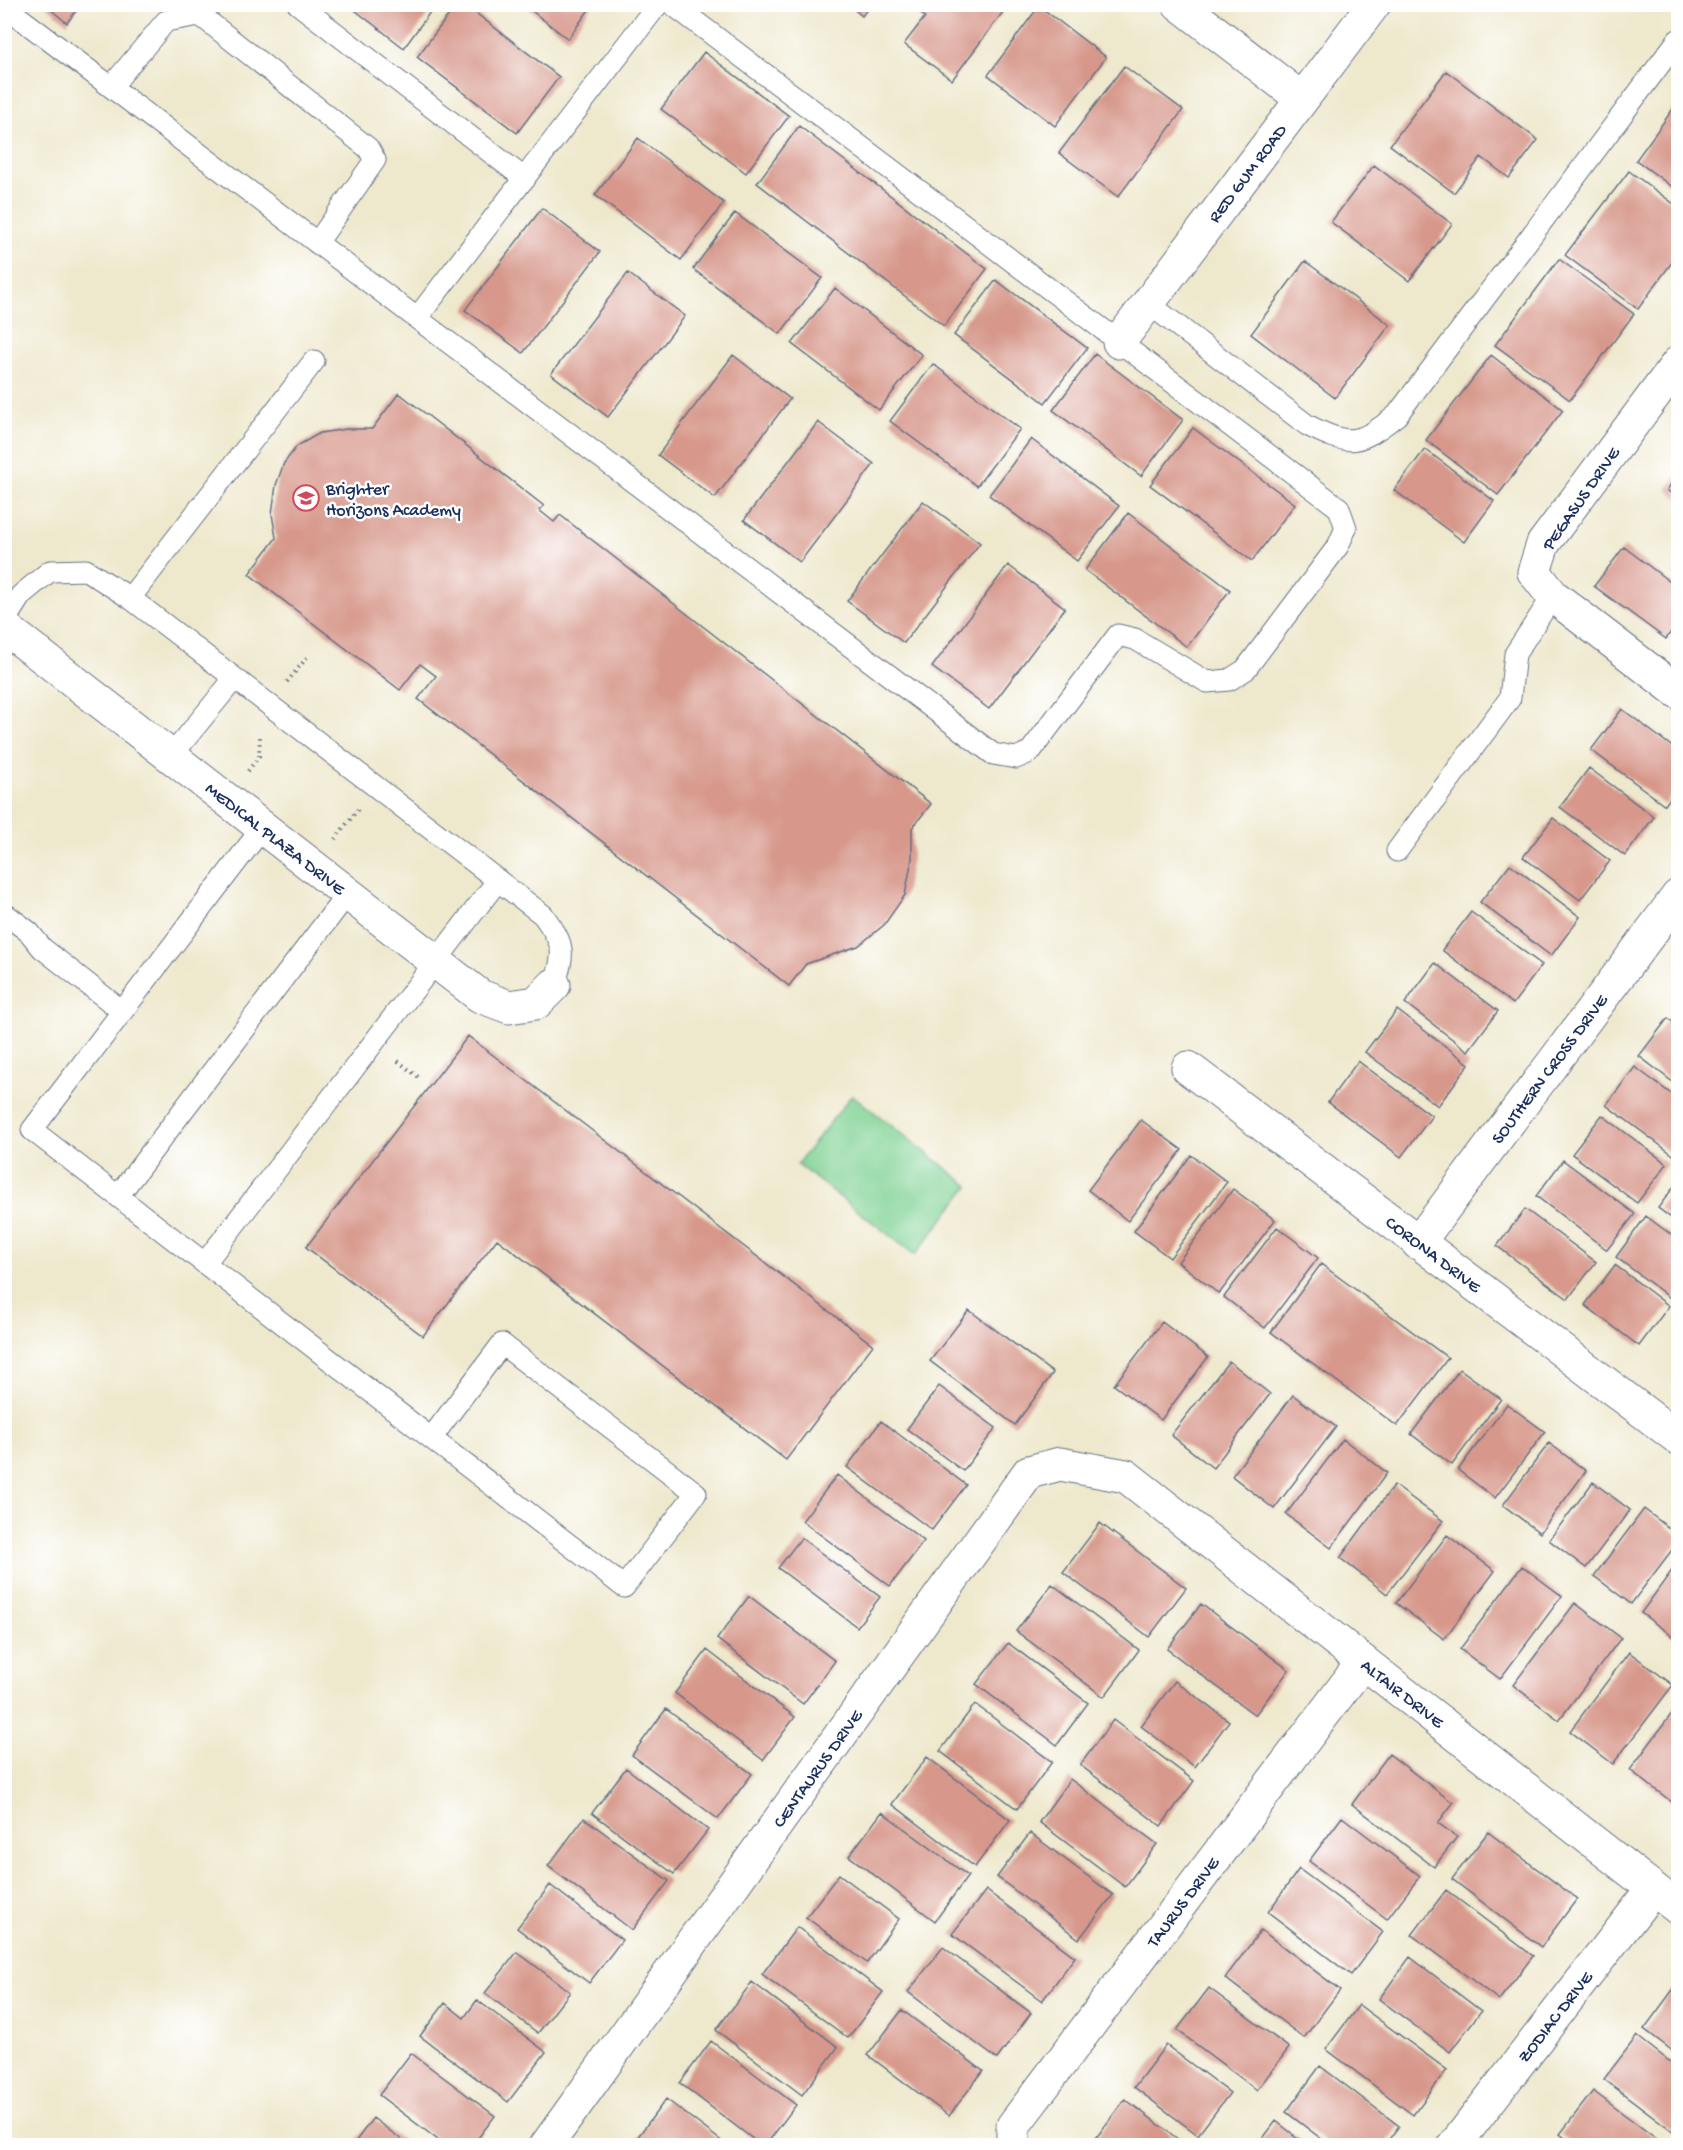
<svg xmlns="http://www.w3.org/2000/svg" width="1683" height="2150" font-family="'Gochi Hand',sans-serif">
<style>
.green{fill:#7fd293;stroke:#4d8078;stroke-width:1.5}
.building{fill:#d7988b}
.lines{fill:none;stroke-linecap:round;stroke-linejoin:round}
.service-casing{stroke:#657084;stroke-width:23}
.minor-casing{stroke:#657084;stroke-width:35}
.path{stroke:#657084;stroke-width:4;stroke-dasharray:1.5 4.5;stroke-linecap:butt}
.service{stroke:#fff;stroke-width:21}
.minor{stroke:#fff;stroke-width:33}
.labels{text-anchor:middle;stroke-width:5;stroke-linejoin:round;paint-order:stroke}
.street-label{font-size:18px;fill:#1b2f5e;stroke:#fff}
.poi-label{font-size:18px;fill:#1b2f5e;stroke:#fff;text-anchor:start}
</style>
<rect width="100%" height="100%" fill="#fff"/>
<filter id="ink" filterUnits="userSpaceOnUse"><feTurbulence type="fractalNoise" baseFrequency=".0167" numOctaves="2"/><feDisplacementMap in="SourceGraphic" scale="12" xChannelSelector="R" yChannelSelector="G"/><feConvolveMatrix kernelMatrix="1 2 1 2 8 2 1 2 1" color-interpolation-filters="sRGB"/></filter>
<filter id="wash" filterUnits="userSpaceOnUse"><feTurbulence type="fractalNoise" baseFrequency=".008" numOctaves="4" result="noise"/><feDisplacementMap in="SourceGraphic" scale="24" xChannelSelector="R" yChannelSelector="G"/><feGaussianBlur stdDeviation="1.35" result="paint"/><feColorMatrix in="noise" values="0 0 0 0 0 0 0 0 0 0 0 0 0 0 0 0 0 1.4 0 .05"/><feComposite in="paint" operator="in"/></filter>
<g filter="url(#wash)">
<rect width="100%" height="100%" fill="#eee8cc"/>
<path class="green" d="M852 1095 969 1186 915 1255 797 1164Z"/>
<g id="blocks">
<path class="building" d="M44 4H81L67 23Z
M347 4H436L404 48Z
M457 4H464L559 77 517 133 417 57Z
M523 4H593L568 39Z
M848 4H871L862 16Z
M908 4H1009L952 80 904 44 925 17Z
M1039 6 1106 57 1055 126 988 75Z
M704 52 789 116 746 173 661 109Z
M1124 66 1183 110 1118 197 1059 153Z
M1446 71 1538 140 1509 178 1481 157 1454 193 1390 145Z
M1678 102V191L1636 160Z
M799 126 987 269 944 326 757 183Z
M638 138 724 203 681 260 595 195Z
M1374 165 1452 224 1409 281 1331 222Z
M1629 171 1678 207V254L1638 309 1565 255Z
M542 208 600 252 523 353 465 310Z
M735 213 822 278 780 334 693 269Z
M1559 259 1634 314 1570 400 1495 345Z
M1305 261 1390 325 1335 398 1251 334Z
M628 273 685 316 608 417 551 374Z
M996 280 1087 348 1045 403 954 335Z
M835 288 922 355 879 410 792 344Z
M1095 354 1183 420 1141 476 1053 410Z
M733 355 790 399 715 498 658 455Z
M1491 355 1563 410 1498 495 1426 440Z
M933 364 1020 429 977 486 890 421Z
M399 393 544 506 539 510 554 522 560 515 931 804 912 828V859L905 895 884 925 858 946 806 964 789 986 418 699 436 676 420 664 400 690 249 574 276 538 272 514 276 485 284 463 297 446 320 433 347 429H372Z
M818 422 874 464 800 562 744 520Z
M1193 428 1295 504 1252 561 1150 485Z
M1031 439 1119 506 1077 561 989 495Z
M1425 449 1494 501 1464 542 1394 490Z
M1678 474V499L1667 490Z
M923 501 980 543 904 643 847 601Z
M1128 513 1230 590 1187 647 1085 570Z
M1624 547 1678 588V622L1666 639 1594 586Z
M1008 565 1065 608 989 709 932 667Z
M1622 709 1678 751V787L1665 805 1591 750Z
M1589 768 1654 817 1625 856 1560 807Z
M1553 818 1610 861 1580 900 1523 857Z
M1510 864 1580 917 1551 956 1480 902Z
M1471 912 1542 965 1513 1004 1442 950Z
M1435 963 1498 1011 1468 1051 1405 1003Z
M1397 1010 1469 1064 1438 1106 1365 1052Z
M1668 1018 1678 1026V1086L1639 1056Z
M468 1036 873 1345 786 1460 497 1239 423 1336 306 1247Z
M1358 1061 1432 1116 1401 1157 1328 1102Z
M1635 1067 1678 1099V1154L1676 1157 1606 1105Z
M1602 1115 1667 1164 1637 1203 1572 1154Z
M1141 1120 1182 1150 1128 1221 1088 1190Z
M1191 1155 1227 1182 1170 1258 1134 1231Z
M1563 1160 1635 1214 1607 1250 1536 1196Z
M1678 1181V1223L1658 1208Z
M1233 1189 1275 1220 1219 1294 1178 1262Z
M1525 1209 1596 1262 1568 1299 1497 1246Z
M1646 1216 1678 1240V1293L1673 1300 1616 1257Z
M1277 1227 1318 1258 1265 1328 1224 1297Z
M1321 1264 1448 1358 1397 1426 1271 1332Z
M1615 1265 1669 1306 1639 1346 1585 1305Z
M969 1310 1053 1373 1015 1425 930 1361Z
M1162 1322 1208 1357 1161 1420 1114 1385Z
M1229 1361 1270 1394 1213 1468 1171 1435Z
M1460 1369 1501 1399 1452 1465 1411 1434Z
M939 1386 996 1428 963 1471 907 1429Z
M1293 1395 1336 1427 1274 1509 1232 1476Z
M1507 1404 1545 1432 1495 1498 1458 1470Z
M881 1421 966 1485 932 1530 847 1467Z
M1343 1439 1387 1473 1331 1548 1286 1514Z
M1549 1443 1586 1471 1540 1533 1503 1505Z
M837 1475 924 1541 890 1586 802 1521Z
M1593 1482 1630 1510 1586 1568 1549 1540Z
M1394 1485 1443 1521 1387 1594 1340 1558Z
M1644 1509 1678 1535V1542L1631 1604 1594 1576Z
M1100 1523 1186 1588 1149 1637 1063 1572Z
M1447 1535 1495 1571 1444 1639 1396 1603Z
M801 1538 880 1597 857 1627 778 1568Z
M1678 1562V1640L1641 1613Z
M1522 1566 1562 1596 1500 1679 1460 1649Z
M1052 1584 1139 1650 1104 1697 1016 1631Z
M749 1596 835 1661 803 1704 717 1639Z
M1575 1603 1621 1638 1559 1720 1513 1685Z
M1201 1604 1289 1670 1255 1715 1167 1649Z
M1008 1643 1088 1703 1057 1745 976 1684Z
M707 1650 795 1717 763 1760 675 1693Z
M1629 1652 1673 1685 1613 1764 1570 1731Z
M1175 1681 1229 1721 1195 1767 1141 1726Z
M975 1704 1052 1762 1017 1809 940 1751Z
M1678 1705V1801L1676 1805 1630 1770Z
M666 1709 752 1774 718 1819 632 1755Z
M1113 1720 1194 1781 1161 1826 1080 1765Z
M1389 1754 1453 1803 1438 1823 1457 1837 1434 1867 1352 1804Z
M927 1757 1010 1820 975 1867 892 1804Z
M626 1768 708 1830 674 1874 592 1813Z
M1070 1779 1157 1844 1125 1887 1039 1822Z
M882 1812 968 1876 935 1921 849 1856Z
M1342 1817 1420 1876 1387 1919 1309 1861Z
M584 1818 669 1881 632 1930 548 1866Z
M1488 1832 1577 1899 1541 1947 1452 1879Z
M1030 1833 1113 1895 1079 1939 997 1877Z
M1299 1869 1383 1932 1351 1975 1268 1912Z
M839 1874 899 1919 867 1963 806 1917Z
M550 1885 622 1940 589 1983 517 1928Z
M986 1890 1075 1957 1042 2001 952 1934Z
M1446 1890 1533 1956 1499 2000 1412 1935Z
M797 1927 883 1992 848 2038 762 1974Z
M1261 1930 1340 1990 1304 2038 1225 1978Z
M943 1947 1031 2013 997 2059 908 1992Z
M517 1952 570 1992 538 2033 485 1993Z
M1410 1957 1481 2011 1450 2052 1379 1999Z
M752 1982 838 2047 802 2095 716 2030Z
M1678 1983V2055L1644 2029Z
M1209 1988 1289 2048 1257 2090 1177 2030Z
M477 2000 546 2052 508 2102 420 2036 445 2003 464 2018Z
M1359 2005 1447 2070 1413 2115 1326 2049Z
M902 2010 983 2071 949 2116 868 2055Z
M1637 2036 1678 2068V2135L1604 2079Z
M711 2041 796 2105 765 2146H762L680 2083Z
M1166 2045 1230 2093 1198 2135 1134 2087Z
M411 2053 495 2116 472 2146H446L379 2095Z
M1320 2066 1399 2126 1384 2146H1331L1286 2112Z
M1593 2091 1666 2146H1575L1560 2134Z
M666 2099 728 2146H638L634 2142Z
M1125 2099 1187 2146H1090Z
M373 2118 410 2146H352Z
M1276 2121 1308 2146H1257Z"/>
</g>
</g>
<g filter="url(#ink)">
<use href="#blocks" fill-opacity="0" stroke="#657084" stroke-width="1.5"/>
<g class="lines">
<g class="service-casing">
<path id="service" d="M298 4 525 179
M4 6 993 754 1016 758 1030 752 1118 635 1135 639 1207 682 1229 680 1245 670 1338 546 1346 528 1339 508 672 4
M111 87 166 21 200 15 368 148 375 160 317 243
M1148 303 1307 425C1350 447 1359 445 1397 415L1678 40
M417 318 658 4
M130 598 314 361
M4 622 21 595 50 571 86 570 130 598 543 915C564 944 566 951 554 985
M172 755 234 679
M263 827 32 1130 624 1587 696 1493 502 1344 432 1437
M1397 851 1510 698 1515 654 1553 596
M4 913 29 932 42 948 122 1011
M118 1196 348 893
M205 1263 498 880"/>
</g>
<g class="minor-casing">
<g id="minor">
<path d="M1179 4 1302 99"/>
<path id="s1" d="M1119 342 1374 4"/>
<path d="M1678 363 1543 544 1534 572 1553 596 1678 692"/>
<path id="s2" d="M4 627 480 996 509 1007 536 1003 554 985"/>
<path id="s3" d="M1188 1068 1678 1438"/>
<path id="s4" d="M1418 1243 1678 896"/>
<path id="s5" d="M546 2146 1029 1472 1060 1464 1126 1476 1678 1908"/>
<path id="s6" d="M1010 2146 1013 2141V2126L1363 1662"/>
<path id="s7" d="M1454 2146 1653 1889"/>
</g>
</g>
<path class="path" d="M287 682 309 655
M248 771 259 756 260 737
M335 839 358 809
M398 1061 421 1079"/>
<use href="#service" class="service"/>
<use href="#minor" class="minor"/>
</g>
</g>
<defs>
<g id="school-ring" transform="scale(1.35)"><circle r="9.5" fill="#fff" stroke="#d1495b" stroke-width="1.5"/><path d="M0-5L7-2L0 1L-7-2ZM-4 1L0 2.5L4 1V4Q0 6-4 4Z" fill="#d1495b"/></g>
</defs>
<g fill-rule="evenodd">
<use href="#school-ring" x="306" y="498"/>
</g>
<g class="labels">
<g class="street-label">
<text dy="6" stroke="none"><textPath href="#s1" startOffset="212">RED GUM ROAD</textPath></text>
<text transform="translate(1580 498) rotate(-55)" y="6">PEGASUS DRIVE</text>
<text dy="6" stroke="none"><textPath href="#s2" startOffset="344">MEDICAL PLAZA DRIVE</textPath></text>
<text dy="6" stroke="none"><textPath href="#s4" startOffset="218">SOUTHERN CROSS DRIVE</textPath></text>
<text dy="6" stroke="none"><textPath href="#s3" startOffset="308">CORONA DRIVE</textPath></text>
<text dy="6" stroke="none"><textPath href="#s5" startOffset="1280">ALTAIR DRIVE</textPath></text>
<text dy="6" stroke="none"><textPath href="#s5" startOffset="465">CENTAURUS DRIVE</textPath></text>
<text dy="6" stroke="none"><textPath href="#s6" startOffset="302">TAURUS DRIVE</textPath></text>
<text dy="6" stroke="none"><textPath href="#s7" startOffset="164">ZODIAC DRIVE</textPath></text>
</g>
<g class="poi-label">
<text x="326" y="494">Brighter<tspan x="326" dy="21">Horizons Academy</tspan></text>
</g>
</g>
<rect width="1683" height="2150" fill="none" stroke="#fff" stroke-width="24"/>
</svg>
